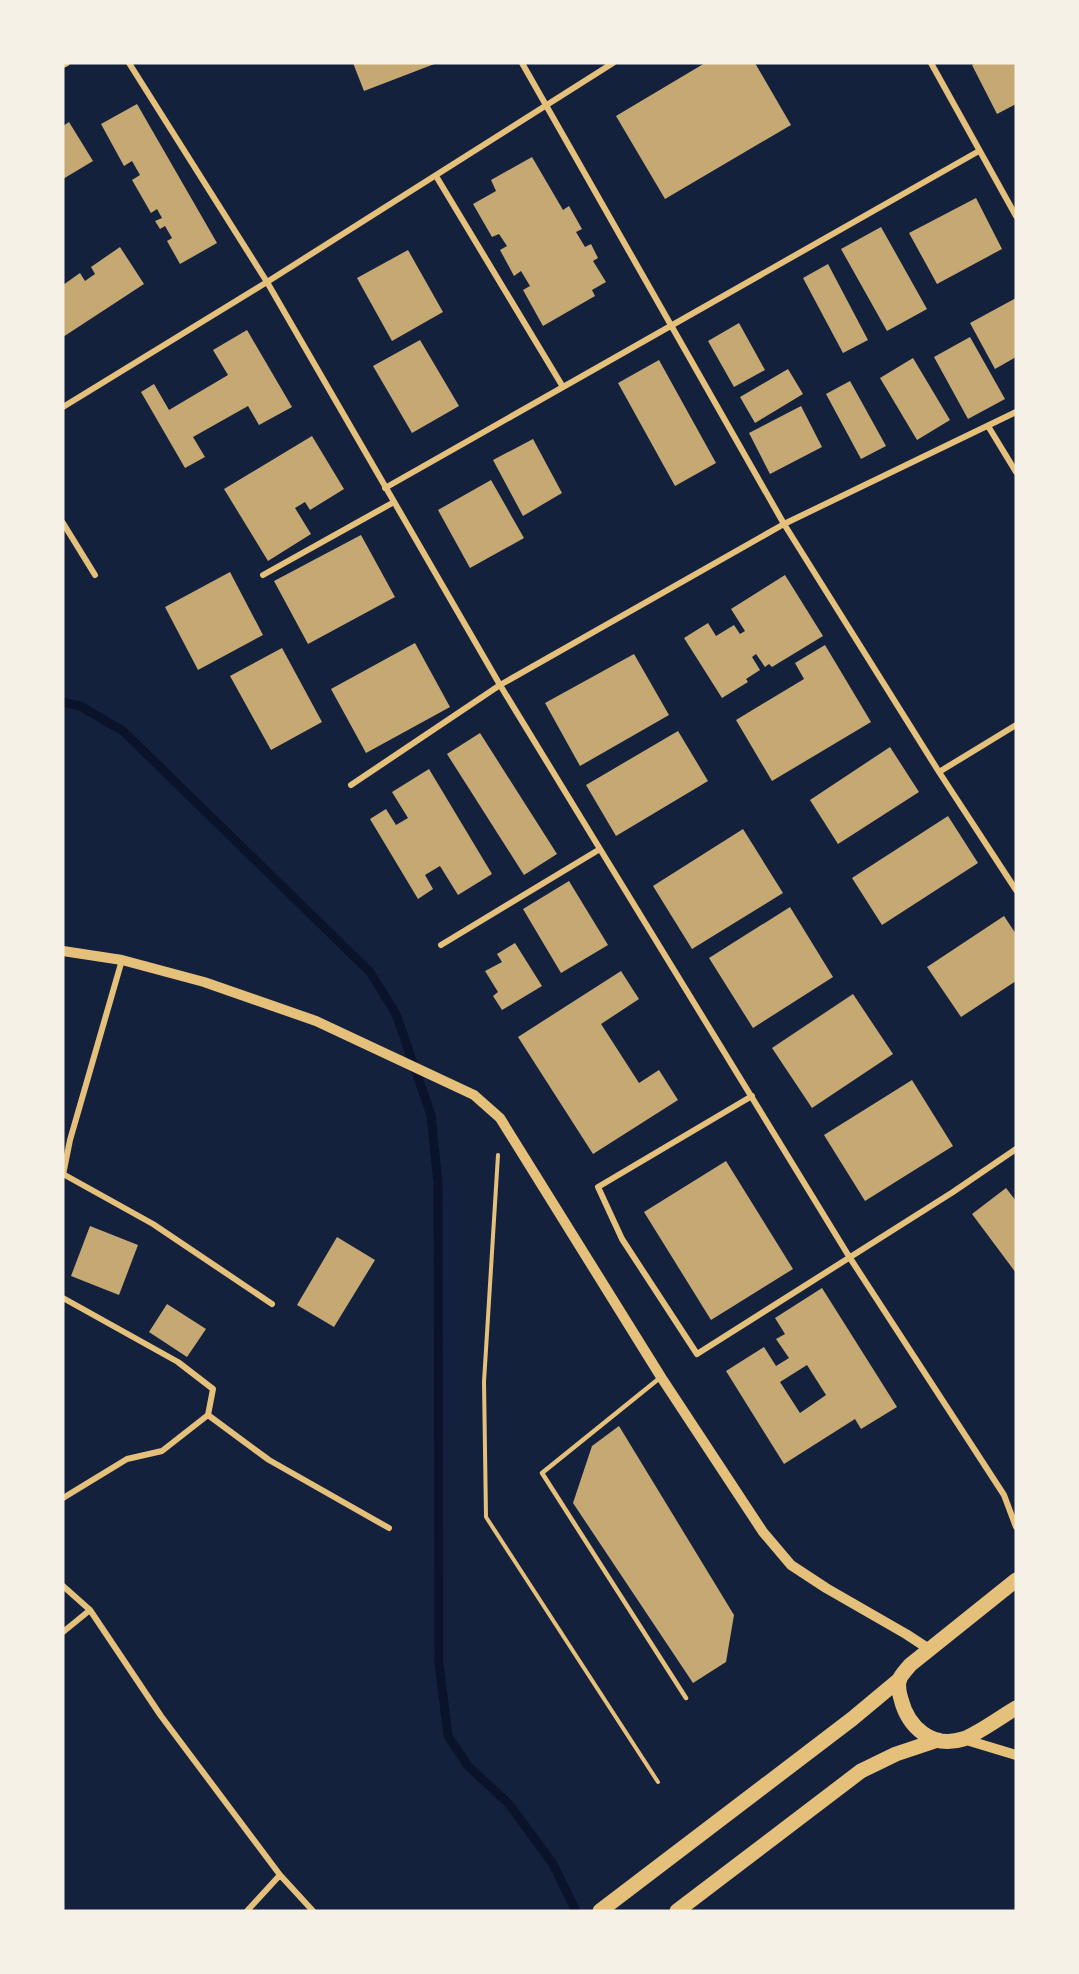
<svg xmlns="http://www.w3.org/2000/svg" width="1079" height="1974" font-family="Inter,sans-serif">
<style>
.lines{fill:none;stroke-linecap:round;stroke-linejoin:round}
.stream{stroke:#0b132b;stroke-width:9}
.building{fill:#c6a872;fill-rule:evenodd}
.path{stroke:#e5c07b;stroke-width:4}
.service{stroke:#e5c07b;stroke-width:4.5}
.minor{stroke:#e5c07b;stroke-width:6}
.tertiary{stroke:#e5c07b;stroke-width:10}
.primary{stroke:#e5c07b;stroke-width:15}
</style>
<rect width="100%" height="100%" fill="#14213d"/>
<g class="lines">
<path class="stream" d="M63 702 80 706 123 731 370 972 396 1014 431 1115 438 1183 439 1663 448 1736 468 1766 509 1804 553 1864 576 1911"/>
</g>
<path class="building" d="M353 63H437L364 91Z
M705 63H755L791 125 665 199 616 116Z
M976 63H1016V104L997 114 972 65Z
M137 104 217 243 180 264 167 241 172 238 165 226 160 229 155 221 162 218 157 209 151 213 132 180 140 175 132 161 124 166 101 124Z
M69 122 93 161 63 179V126Z
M532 157 563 210 569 206 582 229 576 232 585 247 591 244 598 258 593 261 606 282 592 290 595 296 543 326 523 290 530 286 521 271 514 276 500 250 507 246 499 234 492 237 473 204 496 191 491 180Z
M976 198 1002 249 937 284 909 233Z
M881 227 927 309 887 331 841 249Z
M120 247 144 284 63 337V285L80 273 85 281 95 274 91 267Z
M408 250 443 312 392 341 357 278Z
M828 264 868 340 843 353 803 278Z
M1016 298V357L995 369 970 323Z
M739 323 765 370 734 387 708 341Z
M247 330 292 407 259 425 248 406 193 437 205 457 185 468 141 392 154 384 169 410 228 375 213 350Z
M970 337 1005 399 968 419 934 357Z
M420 340 459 406 412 433 373 366Z
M913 358 950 420 917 440 880 378Z
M659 360 716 463 675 486 618 383Z
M788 369 803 394 755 423 740 397Z
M850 381 886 446 861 459 826 394Z
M801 406 822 447 770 474 749 433Z
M312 436 344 489 310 510 305 502 295 508 311 534 268 561 224 489Z
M533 439 562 493 523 516 493 460Z
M491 480 524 538 470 568 438 510Z
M361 535 395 597 308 644 274 581Z
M230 572 263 635 198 670 165 607Z
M785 575 823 636 772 667 769 664 765 667 756 654 752 657 760 670 746 679 748 682 722 698 684 638 708 623 716 636 734 625 740 634 745 631 731 609Z
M415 643 450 707 366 753 331 689Z
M825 645 871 722 772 781 736 720 804 679 795 663Z
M282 648 322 722 271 750 230 676Z
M634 654 669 715 580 766 545 703Z
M678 731 708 781 616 836 586 785Z
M480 733 557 854 524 875 447 754Z
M890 747 919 792 838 844 810 800Z
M429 769 492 874 458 895 440 866 425 875 433 889 418 899 370 819 386 809 396 825 408 818 392 792Z
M948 816 978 863 882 925 852 878Z
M743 829 783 893 692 949 653 886Z
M569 881 608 945 561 973 523 909Z
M790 907 833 977 753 1028 709 958Z
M1004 916 1016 934V981L961 1017 927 967Z
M515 943 542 986 502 1010 493 996 498 992 485 971 502 962 497 954Z
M621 971 639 999 601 1024 639 1083 659 1070 678 1100 593 1154 518 1037Z
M853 994 893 1054 812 1108 772 1048Z
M912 1080 953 1146 865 1201 824 1135Z
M726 1161 793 1269 711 1320 644 1212Z
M1006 1188 1016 1201V1273L972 1214Z
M90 1226 138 1245 119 1295 71 1276Z
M337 1237 375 1260 334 1327 297 1305Z
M822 1288 897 1407 861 1429 855 1419 784 1464 726 1371 764 1347 776 1366 789 1358 776 1339 785 1334 775 1318ZM807 1365 826 1395 800 1413 780 1382Z
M167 1304 206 1329 187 1357 149 1332Z
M619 1426 734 1615 726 1662 693 1683 573 1503 592 1446Z"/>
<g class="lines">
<path class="path" d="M498 1155 484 1382 486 1517 658 1782"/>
<path class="service" d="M661 1377 542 1473 686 1698"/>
<path class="minor" d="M129 63 267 282 500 685 600 849 850 1258 1004 1495 1016 1527
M522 63 784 524 939 772 1016 890
M931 63 1016 216
M63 65 67 63
M436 176 563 387
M63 407 267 282 613 63
M988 426 1016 472
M385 488 979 151
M63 523 95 575
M263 575 394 502
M939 772 1016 725
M351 785 500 685 784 524 1016 412
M441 945 600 849
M752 1096 598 1187 622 1239 697 1354 953 1192 1016 1149
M63 1174 153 1224 272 1304
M63 1175 70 1140 122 960
M63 1298 178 1362 213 1389 208 1415
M63 1498 127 1459 162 1451 208 1415 269 1460 389 1528
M63 1586 90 1610 161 1716 280 1875 313 1911
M63 1632 90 1610
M247 1911 280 1875"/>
<path class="tertiary" d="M63 951 122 960 204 982 316 1021 474 1095 500 1118 661 1377 763 1532 791 1565 826 1588 906 1634 929 1649
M963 1739 1016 1755"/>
<path class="primary" d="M1016 1580 910 1665C907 1669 901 1675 899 1680 898 1686 899 1693 901 1699 908 1727 932 1749 963 1739 978 1734 1002 1716 1016 1708
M600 1911 852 1719 900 1679
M677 1911 861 1771 896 1754 938 1740"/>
</g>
<rect width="1079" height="1974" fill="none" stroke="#f6f1e7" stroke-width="129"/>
</svg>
